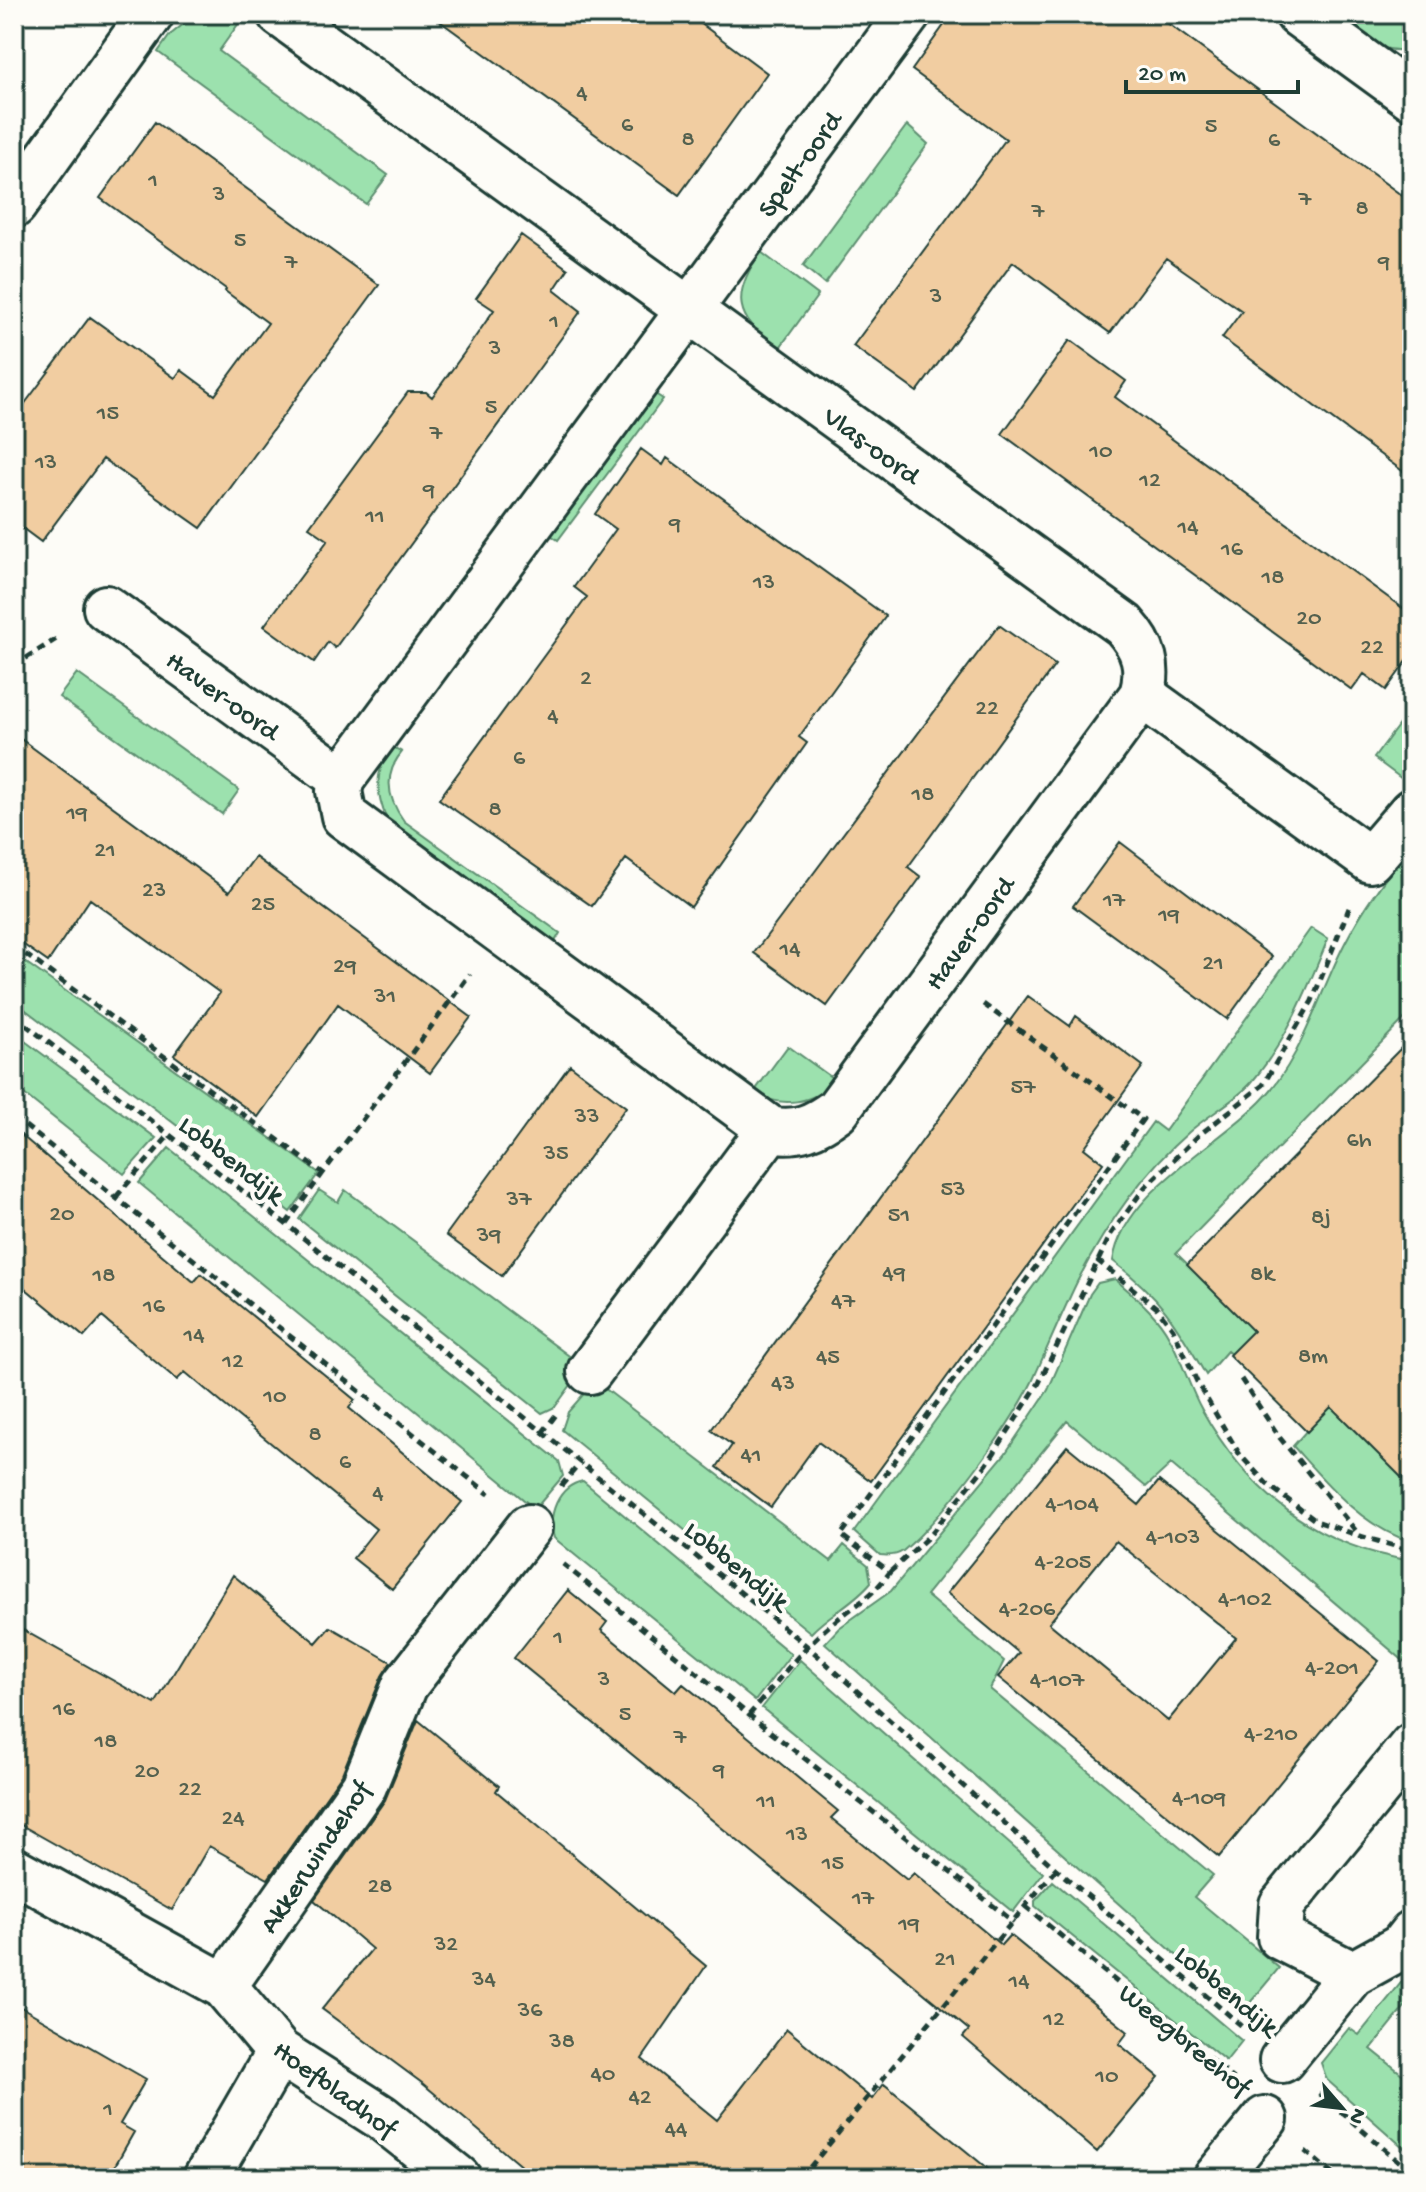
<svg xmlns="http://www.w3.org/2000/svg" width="1426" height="2192" font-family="'Gochi Hand',sans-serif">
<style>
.green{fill:#9ce1ae;stroke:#5e8f71;stroke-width:2}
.building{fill:#f1cda1;stroke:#1f3d34;stroke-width:2;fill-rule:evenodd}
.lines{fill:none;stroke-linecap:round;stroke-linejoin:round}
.minor-casing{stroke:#1f3d34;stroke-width:50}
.path{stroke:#1f3d34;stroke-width:5;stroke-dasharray:8 6;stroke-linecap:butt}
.minor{stroke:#fdfcf7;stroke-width:44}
.labels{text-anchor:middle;stroke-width:8;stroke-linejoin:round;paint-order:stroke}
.number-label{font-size:24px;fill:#54614f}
.street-label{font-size:28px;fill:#1f3d34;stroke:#fdfcf7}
</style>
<rect width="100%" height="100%" fill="#fdfcf7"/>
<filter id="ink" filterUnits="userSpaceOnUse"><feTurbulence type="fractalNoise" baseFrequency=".0125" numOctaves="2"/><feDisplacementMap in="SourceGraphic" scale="16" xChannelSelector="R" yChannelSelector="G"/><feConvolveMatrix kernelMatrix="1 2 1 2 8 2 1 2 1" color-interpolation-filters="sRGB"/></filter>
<g filter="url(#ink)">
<path class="green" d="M196 14 244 16 219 51 388 175 366 204 158 52 170 35Z
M1363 14H1412V49C1388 54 1372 44 1351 32Z
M907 125 928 144 825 284 803 266Z
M761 252 818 295 778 350C735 319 730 295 761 252Z
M652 392 663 399 558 540 548 533Z
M77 673 239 790 222 814 59 697Z
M1412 707V768L1402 779 1374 758Z
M393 747 402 752C383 775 387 798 404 821L560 933 553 945 387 820C376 793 373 771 393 747Z
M1412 845V1011L1176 1253 1257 1331 1233 1356 1227 1351 1206 1375C1175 1322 1162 1299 1113 1261 1123 1193 1215 1147 1260 1102 1303 1059 1318 994 1346 941 1364 906 1387 875 1412 845Z
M1311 928 1328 939C1307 989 1287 1041 1251 1083 1234 1102 1208 1115 1189 1132 1142 1173 1105 1227 1077 1282 1061 1315 1047 1349 1032 1382 1009 1429 942 1518 903 1551 896 1556 888 1556 880 1555L854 1532 1153 1122 1165 1131Z
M14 954 319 1173 290 1212 14 1001Z
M14 1033 156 1138 124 1174 14 1086Z
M788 1046 835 1080C815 1104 780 1109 754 1092Z
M169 1148 559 1461 563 1476 535 1509 139 1183Z
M319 1190 338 1202 345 1190 584 1367 555 1407 542 1413 299 1219Z
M1115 1279C1135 1297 1156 1313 1169 1337 1182 1360 1189 1387 1202 1410 1249 1494 1316 1546 1412 1561V1668L1171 1464 1146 1487 1067 1421 926 1595 1004 1661 990 1689 1213 1875 1194 1897 1279 1968 1244 2010 1192 1969 825 1643 839 1628 891 1591 1005 1454 1048 1390 1090 1294 1098 1283Z
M595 1381 831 1561 844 1545 868 1565 871 1582C854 1603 830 1613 811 1633L562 1430 568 1412Z
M1330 1404 1412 1483V1542C1362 1527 1327 1484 1293 1446Z
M583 1481 791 1654 755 1701 554 1538C547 1515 558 1486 583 1481Z
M800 1660 1043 1873 1013 1912 762 1708Z
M1053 1881 1242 2041 1226 2061 1035 1906V1901Z
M1412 1969V1998L1371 2049 1412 2082V2155L1327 2080 1321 2063 1349 2028 1359 2035Z"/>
<path class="building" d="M430 14H688L767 73 679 195Z
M952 14H1155L1412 203V478L1222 338 1242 311 1166 258 1110 333 1013 262 917 392 853 346 1006 139 912 70Z
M155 122 379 285 201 528 103 459 41 542 14 522V418L90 317 175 378 181 370 215 395 268 323 225 291 226 289 100 198Z
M521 235 568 269 554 290 581 311 335 648 328 642 314 662 264 626 328 540 309 527 408 392H426L432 397 464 353 494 310 476 298Z
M1070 340 1126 381 1115 397 1412 615V654L1386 690 1364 674 1352 690 1002 434Z
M641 449 663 465 667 458 886 616 799 737 807 743 691 907 626 859 592 906 439 799 587 597 574 587 616 529 595 514Z
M999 625 1055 665 908 867 921 877 827 1006 754 953Z
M14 734 229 892 255 857 471 1017 430 1073 338 1004 258 1117 174 1055 220 993 90 899 48 962 14 938Z
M1120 842 1272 957 1227 1019 1073 906Z
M1028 996 1070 1026 1076 1016 1143 1066 1084 1148 1103 1163 871 1481 818 1442 771 1507 717 1467 732 1445 711 1430Z
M1412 1037V1488L1331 1407 1307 1432 1229 1355 1253 1331 1187 1265Z
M570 1065 626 1107 502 1276 446 1235Z
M14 1129 194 1282 201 1274 320 1371 355 1400 349 1408 462 1502 392 1589 353 1558 376 1529 223 1404 185 1372 177 1380 102 1317 84 1337 14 1279Z
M1067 1446 1139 1505 1159 1481 1379 1661 1219 1857 998 1677 1019 1653 947 1593ZM1116 1541 1236 1638 1168 1721 1049 1623Z
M233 1575 316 1643 330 1627 391 1662 382 1676 342 1774 268 1879 209 1846 172 1910 14 1821V1625L155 1704Z
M568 1590 607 1622 601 1630 676 1692 683 1684 723 1716 838 1811 831 1818 907 1880 914 1873 1001 1945 1010 1935 1128 2032 1119 2044 1159 2077 1097 2152 963 2037 969 2030 514 1658Z
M418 1720 499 1786 496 1791 706 1966 642 2059 717 2120 787 2029 872 2099 884 2084 999 2178H535L422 2083 322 2009 372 1949 314 1900 385 1800Z
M14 2003 146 2079 120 2124 134 2132 108 2178H14Z"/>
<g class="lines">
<g class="minor-casing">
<path id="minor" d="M280 14 1124 625C1144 647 1150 667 1142 695L1370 860 1412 811
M908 14 342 779 339 791 344 816 770 1129C796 1135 816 1126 837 1110L1142 695
M1298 14 1412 97
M14 205 151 14
M106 608 342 779
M590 1371 770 1129
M14 1870 224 1986 279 2052 381 2117 458 2178
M1352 1974 1280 1937 1282 1905 1412 1746
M224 1986 364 1786 405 1685 529 1527
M1282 2060 1352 1974 1401 1947 1412 1933
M206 2178 279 2052
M1216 2178 1265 2119"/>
</g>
<path class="path" d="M14 666 61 636
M14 946 323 1173 470 974
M14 1016 286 1224 808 1647 1056 1869 1242 2026
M14 1117 489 1494
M116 1197 170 1134
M286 1224 323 1173
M1097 1260 1157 1308 1173 1329 1198 1384 1240 1455 1267 1484 1316 1521 1360 1536
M1241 1379 1280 1438 1360 1536 1412 1551
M542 1433 559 1411
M561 1486 581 1462
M563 1564 749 1715 1014 1922
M890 1572 929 1536 987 1464 1039 1383 1111 1234 1145 1187 1198 1136 1263 1085 1312 1001 1349 908
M749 1715C776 1684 802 1647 834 1622 860 1601 868 1601 890 1572L841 1535 1143 1119 979 1001
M1025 1906 1234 2079
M1319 2093 1412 2173
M1305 2151 1337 2178
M801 2178 1056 1869"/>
<use href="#minor" class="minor"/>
</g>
</g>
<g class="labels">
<g class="number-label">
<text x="582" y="99">4</text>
<text x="627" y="131">6</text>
<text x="1211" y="132">5</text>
<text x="688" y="145">8</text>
<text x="1274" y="146">6</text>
<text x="153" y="186">1</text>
<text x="219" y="200">3</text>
<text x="1305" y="205">7</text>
<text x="1362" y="214">8</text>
<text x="1038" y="217">7</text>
<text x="240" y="246">5</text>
<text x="291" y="268">7</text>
<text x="1384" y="268">9</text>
<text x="936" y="302">3</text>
<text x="554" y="327">1</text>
<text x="495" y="354">3</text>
<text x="491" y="413">5</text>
<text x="108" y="419">15</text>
<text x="436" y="439">7</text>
<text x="1101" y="457">10</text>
<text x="46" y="468">13</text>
<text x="1150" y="486">12</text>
<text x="429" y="496">9</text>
<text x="375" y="522">11</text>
<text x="675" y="530">9</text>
<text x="1188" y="533">14</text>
<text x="1232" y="555">16</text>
<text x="1273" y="583">18</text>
<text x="764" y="588">13</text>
<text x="1309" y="624">20</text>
<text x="1372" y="653">22</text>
<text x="586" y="684">2</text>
<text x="987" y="714">22</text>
<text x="553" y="722">4</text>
<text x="519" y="764">6</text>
<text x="923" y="800">18</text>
<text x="495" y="815">8</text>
<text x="77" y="819">19</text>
<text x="105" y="856">21</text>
<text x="154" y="896">23</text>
<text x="1114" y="906">17</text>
<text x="263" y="910">25</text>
<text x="1169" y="921">19</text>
<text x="790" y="955">14</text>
<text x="1213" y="969">21</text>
<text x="345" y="972">29</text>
<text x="385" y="1002">31</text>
<text x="1023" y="1093">57</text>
<text x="587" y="1122">33</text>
<text x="1359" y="1146">6h</text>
<text x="556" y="1159">35</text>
<text x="953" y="1195">53</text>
<text x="519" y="1205">37</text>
<text x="62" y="1220">20</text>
<text x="899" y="1221">51</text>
<text x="1321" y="1223">8j</text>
<text x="489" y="1241">39</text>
<text x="894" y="1279">49</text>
<text x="1262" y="1280">8k</text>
<text x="104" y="1281">18</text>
<text x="843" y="1307">47</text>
<text x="154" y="1312">16</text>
<text x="194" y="1341">14</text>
<text x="1313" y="1362">8m</text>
<text x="828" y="1363">45</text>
<text x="233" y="1367">12</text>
<text x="783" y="1389">43</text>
<text x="275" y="1402">10</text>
<text x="315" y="1440">8</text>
<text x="751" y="1461">41</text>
<text x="345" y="1468">6</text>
<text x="378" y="1499">4</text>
<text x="1072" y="1510">4-104</text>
<text x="1173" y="1543">4-103</text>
<text x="1063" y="1568">4-205</text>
<text x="1245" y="1605">4-102</text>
<text x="1027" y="1615">4-206</text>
<text x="558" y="1643">1</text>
<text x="1332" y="1674">4-201</text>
<text x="604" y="1685">3</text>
<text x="1057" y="1686">4-107</text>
<text x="64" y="1715">16</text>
<text x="625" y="1720">5</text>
<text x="1271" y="1740">4-210</text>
<text x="680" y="1743">7</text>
<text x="106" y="1747">18</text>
<text x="719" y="1776">9</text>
<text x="147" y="1777">20</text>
<text x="190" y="1795">22</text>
<text x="1199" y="1804">4-109</text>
<text x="766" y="1807">11</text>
<text x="233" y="1824">24</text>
<text x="797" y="1840">13</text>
<text x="833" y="1869">15</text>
<text x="380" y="1892">28</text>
<text x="863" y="1904">17</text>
<text x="909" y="1930">19</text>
<text x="446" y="1950">32</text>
<text x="945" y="1965">21</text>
<text x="484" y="1985">34</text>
<text x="1019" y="1987">14</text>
<text x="530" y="2016">36</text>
<text x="1054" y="2025">12</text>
<text x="562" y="2047">38</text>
<text x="603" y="2080">40</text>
<text x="1107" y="2082">10</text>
<text x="640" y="2103">42</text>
<text x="108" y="2115">1</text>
<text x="676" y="2135">44</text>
</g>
<g class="street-label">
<text transform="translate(798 163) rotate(-54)" y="10">Spelt-oord</text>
<text transform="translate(873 444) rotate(36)" y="10">Vlas-oord</text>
<text transform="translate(224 694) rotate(36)" y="10">Haver-oord</text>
<text transform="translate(968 932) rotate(-54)" y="10">Haver-oord</text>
<text transform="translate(233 1158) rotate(38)" y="10">Lobbendijk</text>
<text transform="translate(738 1564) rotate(39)" y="10">Lobbendijk</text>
<text transform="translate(313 1856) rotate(-56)" y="10">Akkerwindehof</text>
<text transform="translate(1228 1989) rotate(40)" y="10">Lobbendijk</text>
<text transform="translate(1186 2038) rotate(39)" y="10">Weegbreehof</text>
<text transform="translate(336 2087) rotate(36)" y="10">Hoefbladhof</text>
</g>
</g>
<rect width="1426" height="2192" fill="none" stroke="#fdfcf7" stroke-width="48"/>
<rect x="24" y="24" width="1378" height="2144" fill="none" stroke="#1f3d34" stroke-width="3" filter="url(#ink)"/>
<g transform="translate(1342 2108) rotate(118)" stroke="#fdfcf7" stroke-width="6" paint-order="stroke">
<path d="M0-6L14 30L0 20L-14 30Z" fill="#1f3d34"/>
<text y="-12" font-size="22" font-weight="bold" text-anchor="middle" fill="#1f3d34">N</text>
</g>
<path d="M1126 80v12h172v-12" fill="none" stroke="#1f3d34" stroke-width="4"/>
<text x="1138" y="80" font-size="24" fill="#1f3d34" stroke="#fdfcf7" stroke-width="6" paint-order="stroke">20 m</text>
</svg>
